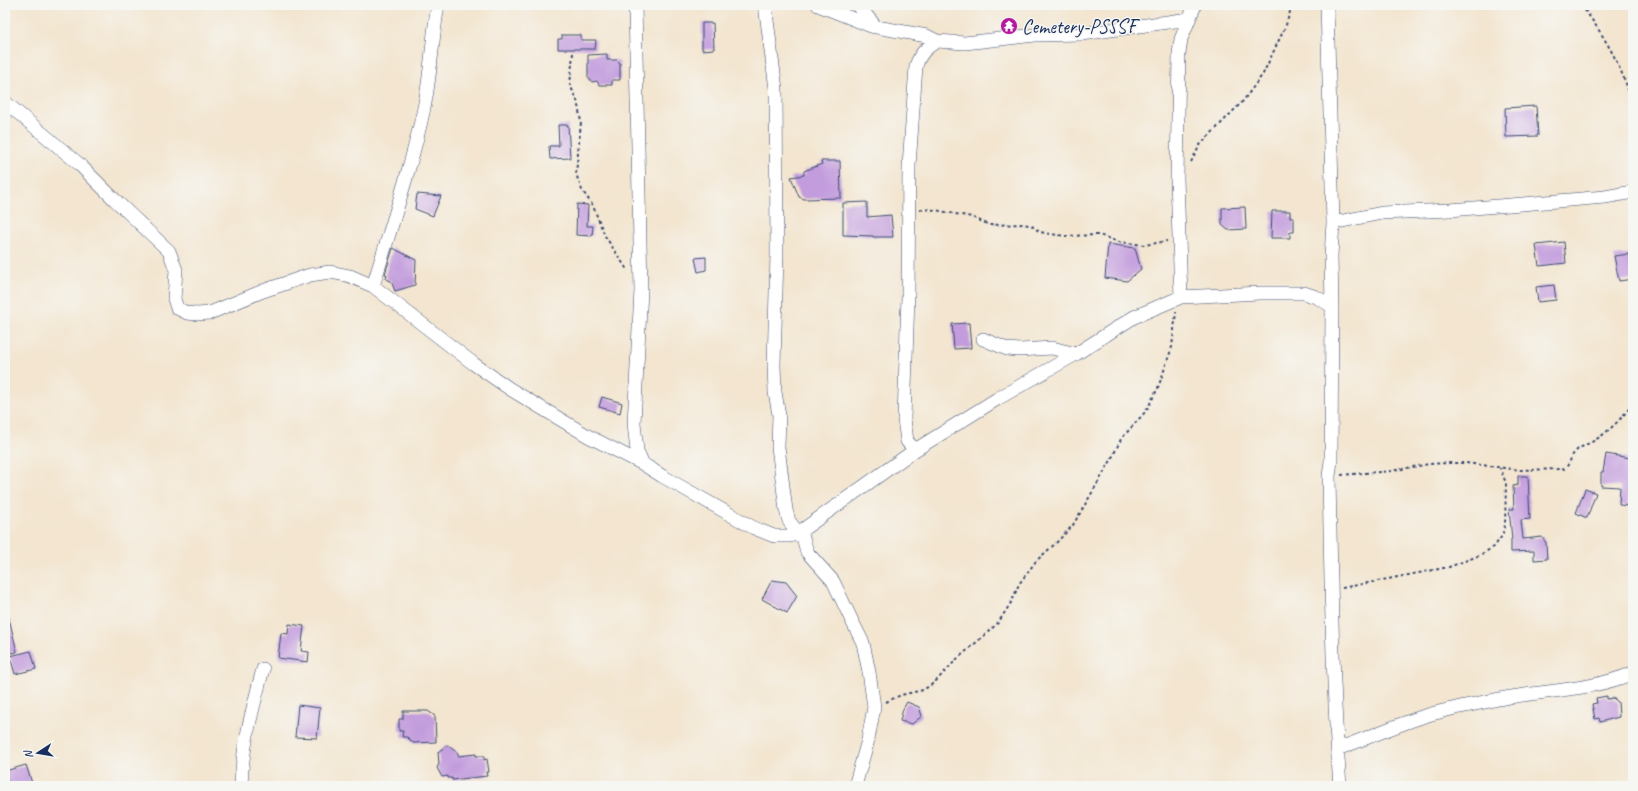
<svg xmlns="http://www.w3.org/2000/svg" width="1638" height="791" font-family="Caveat,sans-serif">
<style>
.building{fill:#c29cdd}
.lines{fill:none;stroke-linecap:round;stroke-linejoin:round}
.street-casing{stroke:#3b4a6f;stroke-width:14}
.path{stroke:#3b4a6f;stroke-width:2;stroke-dasharray:3 3;stroke-linecap:butt}
.street{stroke:#fff;stroke-width:13}
.labels{text-anchor:middle;stroke-width:3;stroke-linejoin:round;paint-order:stroke}
.poi-label{font-size:20px;fill:#1b2f5e;stroke:#f6f6f2;text-anchor:start}
</style>
<rect width="100%" height="100%" fill="#f6f6f2"/>
<filter id="ink" filterUnits="userSpaceOnUse"><feTurbulence type="fractalNoise" baseFrequency=".025" numOctaves="2"/><feDisplacementMap in="SourceGraphic" scale="8" xChannelSelector="R" yChannelSelector="G"/><feConvolveMatrix kernelMatrix="1 2 1 2 8 2 1 2 1" color-interpolation-filters="sRGB"/></filter>
<filter id="wash" filterUnits="userSpaceOnUse"><feTurbulence type="fractalNoise" baseFrequency=".012" numOctaves="4" result="noise"/><feDisplacementMap in="SourceGraphic" scale="16" xChannelSelector="R" yChannelSelector="G"/><feGaussianBlur stdDeviation="0.9" result="paint"/><feColorMatrix in="noise" values="0 0 0 0 0 0 0 0 0 0 0 0 0 0 0 0 0 1.4 0 .05"/><feComposite in="paint" operator="in"/></filter>
<g filter="url(#wash)">
<rect width="100%" height="100%" fill="#f3e5cf"/>
<g id="blocks">
<path class="building" d="M702 23H713L714 49 702 50Z
M562 35H581V40H596L595 49H558V39H562Z
M607 54V60H617L620 63V80H612V85H599L597 81 592 82 588 77V55Z
M1536 106 1538 136 1506 137 1505 108Z
M558 125H568L570 158 550 159 549 146H559Z
M821 161H840L841 198 804 199 799 197 791 177 804 175V171L822 164Z
M417 194 441 196 433 216 415 209Z
M867 202V217L891 215 893 237H873V236L843 235V203Z
M577 204 588 205 587 226H593L592 236 576 235Z
M1245 207 1246 229 1228 230 1222 225V208Z
M1272 211H1290V217H1294V232H1290V238H1271Z
M1564 242 1566 263 1539 266 1536 245Z
M1108 244 1135 248 1141 269 1127 281 1105 278Z
M393 248 416 260 415 285 395 291 391 281 386 279 387 275 385 274Z
M1630 254V258H1633V279L1619 281 1614 256Z
M706 257V270L698 272 695 258Z
M1554 285 1556 300 1538 302 1536 287Z
M969 323 971 348 954 349 952 324Z
M602 397 622 403 620 413 599 407Z
M1606 454 1630 458 1629 506 1619 505 1620 487 1601 486V472H1603Z
M1518 476H1528L1530 519 1521 520 1523 539 1542 537 1546 543 1547 559 1534 560V551L1511 552V539H1512L1509 509H1514L1513 486 1518 485Z
M1585 489 1596 493 1587 518 1576 513Z
M772 580 786 582 797 596 787 613 762 599Z
M5 618H9L17 652 5 654Z
M289 624 304 626 301 651 309 652 308 662 278 658 281 633 288 634Z
M31 651 36 669 15 674 10 656Z
M1607 696V699L1613 698 1618 702 1619 717 1600 722 1599 718 1595 719 1592 704 1597 703 1596 698Z
M907 702 919 707 922 716 912 724 900 721 903 709Z
M298 705 320 708 317 738 295 737Z
M403 711H428L435 716 436 742 413 743 407 737H402L403 731H399V719H403Z
M447 745 458 753V756L476 754V756H484V760L487 759 489 772H486L487 776 452 780V778H448V776L442 777 437 768 439 764 438 752Z
M26 765 32 783 22 786H9L5 771Z"/>
</g>
</g>
<g filter="url(#ink)">
<use href="#blocks" fill-opacity="0" stroke="#3b4a6f" stroke-width="1"/>
<g class="lines">
<g class="street-casing">
<path id="street" d="M635 5 641 290 634 423 637 451 643 464
M765 5 776 89 777 254 774 365 775 392 779 415 778 447 786 510 789 521 798 533
M818 5 871 26 927 36 937 41 965 43 1035 35 1082 34 1189 19
M858 5 875 26
M1327 5 1333 223 1331 256 1332 306 1331 461 1329 476C1331 579 1332 683 1340 786
M5 102 79 164 115 200 169 251 176 270 174 299 177 308 187 313 197 314 210 313 263 291 310 275 330 272 350 276 373 286 474 364 510 389 588 436 643 464 662 476 754 528 774 536H790L798 533 915 450 997 399 1076 354 1134 317 1181 297 1260 293H1304L1316 297 1332 306
M1333 223 1382 213 1450 210 1605 197 1633 192
M373 286C391 227 411 168 424 108 431 74 432 39 438 5
M1181 297 1177 178 1179 54 1181 39 1195 5
M983 339 1007 349 1020 350 1052 348 1076 354
M915 450 907 441 904 419 908 296 909 166 916 66C920 53 926 48 937 41
M801 530 807 552 833 581 852 621 863 643 869 672 874 707 868 740 855 786
M1337 749C1368 738 1398 724 1428 715 1452 708 1476 704 1499 699 1544 690 1591 691 1633 673
M241 786C242 747 253 707 263 669"/>
</g>
<path class="path" d="M1581 5C1605 36 1623 68 1633 106
M573 53 570 85 577 100 581 122 576 174 582 190 593 206 605 236 628 271
M1191 162 1200 145 1243 101 1263 74 1286 25 1292 5
M920 209 935 210 972 217 989 225 1024 224 1032 226 1040 232 1050 234 1066 236 1099 235 1119 242 1145 245 1167 241
M1341 475 1391 471 1429 464 1448 463H1466L1520 470 1564 469C1571 464 1570 456 1576 451 1581 446 1589 444 1595 440 1610 431 1623 417 1633 403
M1342 588 1449 567 1478 556 1494 547 1502 536 1505 525 1506 483 1500 468
M886 702 901 695 923 690 934 683 957 659 978 641 998 623 1012 601 1019 584 1036 561 1057 542 1073 525 1110 462 1121 439 1146 411 1158 388 1172 347 1176 312"/>
<use href="#street" class="street"/>
</g>
</g>
<defs>
<g id="temple-disc" transform="scale(0.9)"><circle r="9.5" fill="#b5179e" stroke="#f6f6f2"/><path d="M0-6L5-2H3V0L6.5 2.5H4V6H1.5V3h-3V6H-4V2.5H-6.5L-3 0V-2H-5Z" fill="#fff"/></g>
</defs>
<g fill-rule="evenodd">
<use href="#temple-disc" x="1009" y="26"/>
</g>
<g class="labels">
<g class="poi-label">
<text x="1022" y="33">Cemetery-PSSSF</text>
</g>
</g>
<rect width="1638" height="791" fill="none" stroke="#f6f6f2" stroke-width="20"/>
<g transform="translate(38 753) rotate(258)" stroke="#f6f6f2" stroke-width="3" paint-order="stroke">
<path d="M0-3L7 15L0 10L-7 15Z" fill="#1b2f5e"/>
<text y="-6" font-size="11" font-weight="bold" text-anchor="middle" fill="#1b2f5e">N</text>
</g>
</svg>
